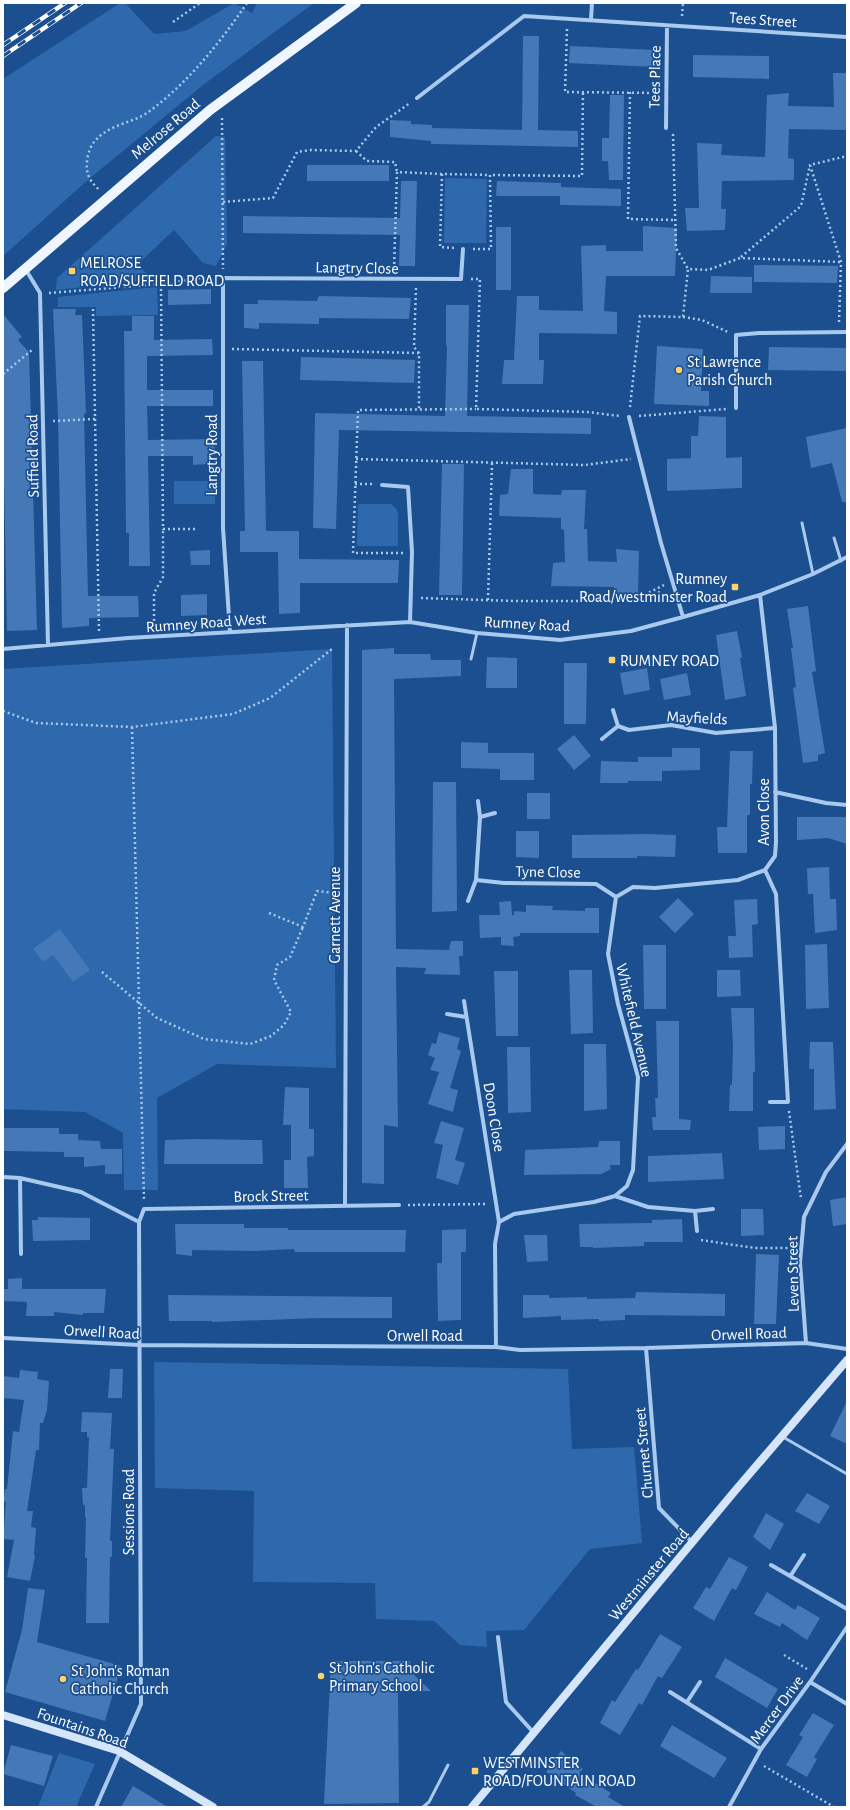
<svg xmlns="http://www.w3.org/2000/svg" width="850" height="1810" font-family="'Alegreya Sans',sans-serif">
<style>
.green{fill:#2e69ad}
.building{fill:#4478b7}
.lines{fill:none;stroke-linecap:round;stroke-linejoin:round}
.path{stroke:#a9c9ee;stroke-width:2.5;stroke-dasharray:2 3;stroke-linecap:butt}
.lane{stroke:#a9c9ee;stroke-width:3}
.street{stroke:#a9c9ee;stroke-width:4}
.secondary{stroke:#d6e6fa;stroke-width:8}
.primary{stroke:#f0f6ff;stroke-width:10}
.rail-casing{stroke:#fff;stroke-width:4.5}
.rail{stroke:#1b4f8f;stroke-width:3;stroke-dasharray:9;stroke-linecap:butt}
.poi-dot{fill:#ffd166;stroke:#1b4f8f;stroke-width:1.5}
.labels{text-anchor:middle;stroke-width:3.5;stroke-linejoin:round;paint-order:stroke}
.street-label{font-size:16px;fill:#fff;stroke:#1b4f8f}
.poi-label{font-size:16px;fill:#fff;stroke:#1b4f8f;text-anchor:start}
</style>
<rect width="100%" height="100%" fill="#1b4f8f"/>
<path class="green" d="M120 3H125L154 34 186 31 234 3 252 13 257 3H314L203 85 89 179 3 256V79Z
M216 136 225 137 227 244 216 266 203 263 174 230 138 264 150 278 148 280 56 290 57 278Z
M445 178 487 179 486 243H444Z
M157 287 158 315 96 316V307H58V297Z
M174 481H215V504H174Z
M358 504H391L396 508 398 513V546H357Z
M332 649 336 1068 217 1064 157 1098 158 1190H124L123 1133 85 1112 3 1109V669Z
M154 1362 568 1369 572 1449 634 1447 642 1543 590 1549 524 1630 486 1631 487 1647 460 1645 434 1621 376 1619 375 1583 253 1582 254 1491 155 1488Z
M59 1753 95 1764 76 1807H38Z"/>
<path class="building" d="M523 36H539L538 130 578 131V147L431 144V141L390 137V120L411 121V124L432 125V128L522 130Z
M570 46 655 50 654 67 569 63Z
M693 55 769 56V79L693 77Z
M833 73H847V130L789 129 788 158 794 159V180L722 181 721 209H726L725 230 687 231 685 208H699L697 143 722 144 721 155 765 157 767 95 789 93 788 106 834 107Z
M610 95H624L623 180H609L608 161H602V138H609Z
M307 165H389V181H307Z
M401 181H417L415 266H399L400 235 243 233V216L400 218Z
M497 181 561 183V187L621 189V206L560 205V196H496Z
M643 226 677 228 675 276H606L604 311 617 312V334L539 333V360H544L543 384H502L504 360H514L517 296H539V310L583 311 581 246 606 245V251H643Z
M496 227H511V290H496Z
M754 265 838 266 837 283 754 282Z
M711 276 752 277V293H710Z
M211 289V304L168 305V290Z
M319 296 411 298 409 319 319 318V324L259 323V329L244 328V304H258V300L317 301Z
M446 305H469L467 416 591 418V434L339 430 336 529 313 528 315 413 445 416 447 346H446Z
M53 309H76L75 315H82L86 413 84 414 88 596H138L139 617 89 618V626L62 628 58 417Z
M3 314 22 337 18 340 29 352 37 630 7 631 3 428Z
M132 316H154V340L212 339 213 355 147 356V390H213V406H147L148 440 214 439 215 455H208V464L193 465V456H148L150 566H129V533H126L124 331H132Z
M657 346 703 349 701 391H709V406L654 404Z
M769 347 847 348V371L768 370Z
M301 357 415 360 414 383 300 380Z
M242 361H263L266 531H299V559L399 560 398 583H300V613L279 614 278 552H240V531H245Z
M699 416 726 417V458L742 457V488L667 491V459L691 458V436H698Z
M847 428V502H842L832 463 811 468 806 437Z
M442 464H464L462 595H439Z
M511 469H533V494L561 495 562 490H586L584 529H587L588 561 617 562 616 549 639 551 638 595 614 598V587L551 586 553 563 565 562 564 530 561 529V518L499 516 500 495 508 494Z
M210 550V565H191L190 551Z
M207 594V615L181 616V595Z
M808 606 816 671 812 672 825 753 818 755V761L803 763 793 688 796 687 791 648H793L787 609Z
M737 631 742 657 740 658 746 696 725 700 716 635Z
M394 648V654H430L431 660H461V676L394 679 396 949 449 950 451 941H463V956H459L460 975 424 974 426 968 396 967 398 1127 384 1125V1184L362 1183V650Z
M487 657 517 658V688H486Z
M564 663H587L586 724H564Z
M647 668 650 690 624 695 620 673Z
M687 673 691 695 664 700 660 679Z
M574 735 591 756 574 770 557 749Z
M461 742 488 743V753H534V780H500V769L461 768Z
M672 748H700V770L662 771V781H628V783H600L601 761 638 762V757H672Z
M730 751H753L752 784H750V815H747V853H718L717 827H727Z
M433 782H456L457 911 432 912Z
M527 793H550V819H527Z
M797 817H847V844L828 838 797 840Z
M516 831H539V858L516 857Z
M648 834 676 835 675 857 637 856V858H572V835Z
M829 867 830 899H836L837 930 815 933 813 894H808L807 868Z
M678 898 694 914 675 933 659 917Z
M757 899 758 924 752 925 753 957 729 958 728 936H736L734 900Z
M511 901 512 915H514V911L526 912V905L553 906 552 910 585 911V908H599V933H520V936L513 937 514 946 501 945V937L480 938 479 915H500L499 902Z
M60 929 90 970 73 982 53 955 43 962 33 949Z
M827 944 829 1008 806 1009 805 945Z
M643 945H666V1009H644Z
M569 970H592L593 1033 571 1034Z
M717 970H740L741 996 717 997Z
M494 971H518V1036H496Z
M731 1008H754L755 1072H753V1111H729L730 1085H732L733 1046Z
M656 1021H679V1119L691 1120 690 1130H653L652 1117H656L655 1098H658Z
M439 1032 460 1038 457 1049 461 1051 450 1088 458 1090 453 1112 428 1104 439 1072 430 1070 435 1058 428 1055 432 1043 436 1044Z
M810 1042H833L836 1109 814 1110V1069H809Z
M584 1044H606L607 1109 584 1111Z
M507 1047H530L531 1112 508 1113Z
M285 1087 309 1088V1129H314V1156L307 1157 308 1188H284V1160H291V1125H283Z
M441 1121 464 1128 455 1160 465 1163 458 1185 436 1178 443 1145 434 1143Z
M785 1126V1149L759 1150 758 1127Z
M4 1128H59V1134H78V1140L100 1141 101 1149H122V1174H105V1165L84 1167V1157H64V1152L4 1151Z
M193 1139 262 1140 263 1164H164L165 1140Z
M599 1141H620V1165H610L611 1169 601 1174 524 1175 525 1150 598 1147Z
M722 1153 724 1179 648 1182V1156Z
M847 1197V1224L833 1226 830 1200Z
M741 1209H763L764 1235 741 1236Z
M38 1217 90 1218V1240L33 1241 32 1220H38Z
M682 1219 683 1242H644V1246L593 1248V1247H580L579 1224 652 1223V1220Z
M175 1224H244V1228H288V1230H406L405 1252H295L294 1249 256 1251 192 1250V1256L176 1254Z
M466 1229V1252H461V1320L438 1321 437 1263H442V1230Z
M524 1235H547L548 1261 527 1262Z
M756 1254 779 1255 776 1324H754Z
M22 1278V1289H106L104 1313H83V1315L54 1312V1316H26L27 1302 3 1301V1289H8V1279Z
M636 1292 725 1294V1316L625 1315V1320L599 1321V1319L561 1320V1316L523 1318V1295H549V1298L587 1297V1299L635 1298Z
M168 1295 392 1297V1318H317L212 1322V1321H169Z
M110 1369H123L122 1398H108Z
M20 1370 38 1372 37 1379 49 1381 47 1410 43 1423H40L39 1450H36L27 1511H33L31 1527 36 1528 34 1555 35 1556 30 1581 7 1577 14 1540 3 1539 6 1502 3 1501 5 1489H7L13 1431 19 1432 24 1400 3 1398V1376L19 1378Z
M847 1401V1444L830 1436Z
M82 1412 112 1413 110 1449H114L110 1541H112V1557H110L109 1623H86L87 1558H85L86 1517H85V1505H83L82 1488H87L89 1437H87V1432H81Z
M807 1493 830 1506 819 1524 795 1511Z
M766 1513 784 1524 770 1550 753 1537Z
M729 1557 748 1567 736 1590 732 1588 714 1621 693 1608 706 1587 710 1589Z
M28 1588 45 1590 37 1642 121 1666 105 1721 5 1692 22 1630Z
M767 1592 795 1610 798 1605 820 1618 807 1640 782 1623 780 1627 754 1614Z
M660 1634 682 1647 662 1678 658 1676 642 1705 639 1703 620 1735 600 1723 612 1700 615 1702 636 1669 638 1670Z
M725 1658 778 1689 767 1708 715 1677Z
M331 1661H410L411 1672 431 1691H398L399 1803 324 1804Z
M813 1713 834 1725 814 1757 817 1759 807 1777 786 1765 803 1737 799 1735Z
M672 1725 727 1758 714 1778 660 1746Z
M11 1745 53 1756 44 1786 3 1774Z
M561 1751 583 1769 579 1773 611 1793 608 1797 625 1807H597L575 1795 576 1793 546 1772Z
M133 1786 168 1807H121Z"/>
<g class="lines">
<path class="path" d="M682 16 683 3
M173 22 200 3
M567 29 565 92 657 93
M630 92 628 219 675 220
M222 118 223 269
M673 134 676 248 688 269
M356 151 367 161 395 162 397 172
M98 189C96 186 92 183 90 179 84 169 87 151 94 142 109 124 130 124 147 113 187 84 219 44 247 3
M223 202 273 198 297 152 311 150 356 151 376 127 410 103
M454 248 440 247 442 174 490 175
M473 249H491L490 175 582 176 583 92
M741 257 801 206 810 165
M394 269 397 172 442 174
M471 279H480L476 409 587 412 620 416
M161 284 163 529H195
M416 288 414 347 419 353V410
M49 293 161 284 213 276
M93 309 99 631
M683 317 702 320 728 332
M839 322 841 262 810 165 847 156
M232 349 419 353
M3 374 32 350
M630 407 640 316 683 317 688 269 708 270 740 258 841 262
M639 416 726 409
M53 421 95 419
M356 459 585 465 631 459
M355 484H373
M403 553H353L358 410 476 409
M421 598 515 601H632L664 585
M488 600 492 463
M154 626V593L163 577V529
M3 711 36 723 132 727 233 714 270 698 332 649
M132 727 144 1200
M269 913 303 927 317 891 334 893
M102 972 157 1018 204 1039 250 1044 271 1036 284 1025 291 1012 274 980 277 965 290 957 303 927
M789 1111 801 1199
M408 1205 487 1204
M701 1240 755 1248H792
M784 1655 807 1669
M764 1766 834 1807"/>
<path class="lane" d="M802 523 813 574
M834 538 841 561
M471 659 477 633
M783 1437 847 1474
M423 1807 429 1802 448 1765"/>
<path class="street" d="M591 19 592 3
M417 98 524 16 847 37
M666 128 667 26
M26 270 40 293 48 645
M736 408V335L759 333 847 332
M629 417 661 543 683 617
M382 485 408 487 412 552 410 622
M760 595 775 728 776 842 775 856 765 870 776 894 788 1102H770
M230 632 223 528V278L461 279 463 249
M3 649 128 638 410 622 477 633 560 640 631 631 683 617 760 595 813 574 847 557
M618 726 629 730 671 725 716 733 775 728
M602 739 618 726 613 710
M775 792 826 803 847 805
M480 817 495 813
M476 880 480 817 478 801
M468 901 476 880 504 883 596 884 616 897
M464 1001 499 1222
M447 1014 466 1017
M3 1177 20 1178 81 1192 139 1222
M20 1178 21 1254
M615 1196 648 1207 695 1211 713 1209
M345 1206 347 625
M695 1211 697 1231
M3 1338 139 1345 496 1347 520 1350 646 1348 806 1343 847 1349
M806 1343 800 1262 804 1217 826 1172 847 1144
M496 1347 495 1244 499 1222 514 1214 594 1202 615 1196 627 1186 633 1170 638 1077 618 1004 608 954 616 897 633 887 655 888 738 880 765 870
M646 1348 659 1508 692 1542
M771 1565 847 1609
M791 1575 804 1555
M498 1637 506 1702 534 1733
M810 1682 847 1704
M670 1692 761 1749
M687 1702 700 1682
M96 1807 141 1704 139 1222 144 1209 399 1205
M729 1807 761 1749 810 1682 847 1627"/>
<path class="secondary" d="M3 1715 119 1751 213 1807
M472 1807 734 1492 847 1360"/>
<path class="primary" d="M3 288 210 110 356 3"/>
<g class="rail-casing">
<path id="rail" d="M3 45 65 3
M3 56 81 3"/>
</g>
<use href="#rail" class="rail"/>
</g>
<g class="poi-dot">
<rect x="68" y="267" width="8" height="8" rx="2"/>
<circle cx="679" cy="370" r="4"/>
<rect x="731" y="583" width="8" height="8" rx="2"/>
<rect x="608" y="656" width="8" height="8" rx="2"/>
<circle cx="321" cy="1676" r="4"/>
<circle cx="63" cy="1679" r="4"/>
<rect x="471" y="1767" width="8" height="8" rx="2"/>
</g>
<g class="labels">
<g class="street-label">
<text transform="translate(763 19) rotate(4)" y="6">Tees Street</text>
<text transform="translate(654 77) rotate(-89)" y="6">Tees Place</text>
<text transform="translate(165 128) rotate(-40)" y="6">Melrose Road</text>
<text transform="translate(357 267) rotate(1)" y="6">Langtry Close</text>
<text transform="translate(211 455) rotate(-90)" y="6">Langtry Road</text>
<text transform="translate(32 456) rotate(-91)" y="6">Suffield Road</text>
<text transform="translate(206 622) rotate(-4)" y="6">Rumney Road West</text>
<text transform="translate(527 623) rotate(3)" y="6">Rumney Road</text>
<text transform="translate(697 717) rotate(3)" y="6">Mayfields</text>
<text transform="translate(763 812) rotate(-90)" y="6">Avon Close</text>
<text transform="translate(548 871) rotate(1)" y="6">Tyne Close</text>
<text transform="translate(334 915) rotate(-90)" y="6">Garnett Avenue</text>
<text transform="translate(635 1020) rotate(77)" y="6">Whitefield Avenue</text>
<text transform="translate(495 1117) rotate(81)" y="6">Doon Close</text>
<text transform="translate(271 1195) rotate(-1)" y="6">Brock Street</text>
<text transform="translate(792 1274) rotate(-91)" y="6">Leven Street</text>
<text transform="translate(102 1331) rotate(3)" y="6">Orwell Road</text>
<text transform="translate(749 1333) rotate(-2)" y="6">Orwell Road</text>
<text x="425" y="1341">Orwell Road</text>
<text transform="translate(643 1453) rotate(-95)" y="6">Churnet Street</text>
<text transform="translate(128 1512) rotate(-90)" y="6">Sessions Road</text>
<text transform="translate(648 1574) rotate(-50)" y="6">Westminster Road</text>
<text transform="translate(776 1709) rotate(-54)" y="6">Mercer Drive</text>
<text transform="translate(83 1727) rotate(19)" y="6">Fountains Road</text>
</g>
<g class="poi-label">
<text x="80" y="268">MELROSE<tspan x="80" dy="18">ROAD/SUFFIELD ROAD</tspan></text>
<text x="687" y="367">St Lawrence<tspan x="687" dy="18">Parish Church</tspan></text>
<text x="727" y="584" text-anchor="end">Rumney<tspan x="727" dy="18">Road/westminster Road</tspan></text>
<text x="620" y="666">RUMNEY ROAD</text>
<text x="329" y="1673">St John's Catholic<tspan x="329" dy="18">Primary School</tspan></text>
<text x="71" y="1676">St John's Roman<tspan x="71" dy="18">Catholic Church</tspan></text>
<text x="483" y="1768">WESTMINSTER<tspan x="483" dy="18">ROAD/FOUNTAIN ROAD</tspan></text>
</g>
</g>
<rect width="850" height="1810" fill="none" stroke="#ffffff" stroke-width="8"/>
</svg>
